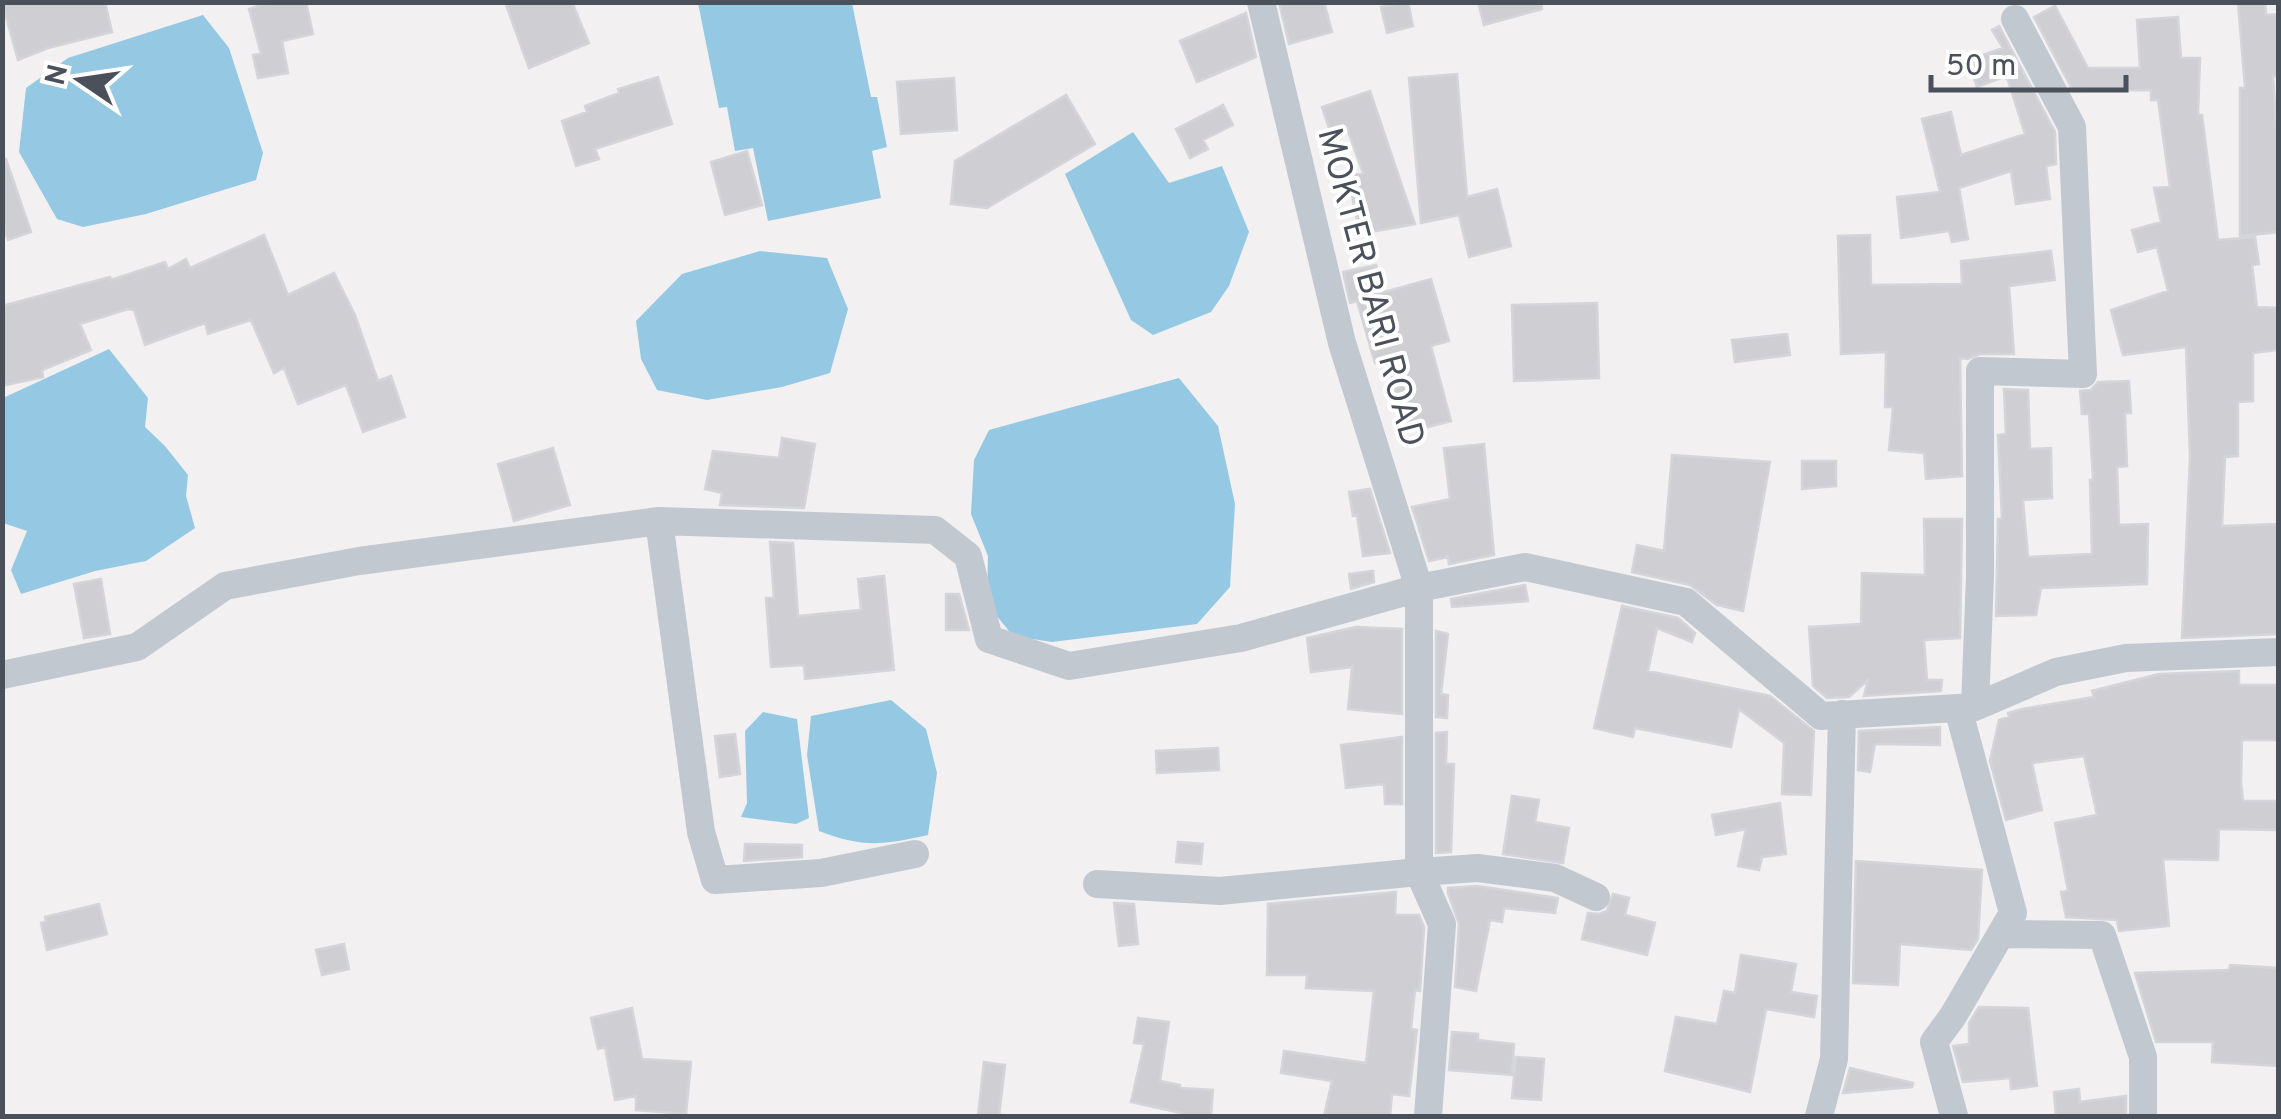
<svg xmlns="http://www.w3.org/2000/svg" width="2281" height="1119" font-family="Overpass,sans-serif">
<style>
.water{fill:#95c9e3}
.building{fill:#ceced3;stroke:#d4d5da;stroke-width:2.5}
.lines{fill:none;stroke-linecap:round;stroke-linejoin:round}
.minor{stroke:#c2c8d0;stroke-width:28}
.labels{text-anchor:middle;stroke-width:8;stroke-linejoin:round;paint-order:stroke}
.street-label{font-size:35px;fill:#4a515b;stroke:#fff}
</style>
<rect width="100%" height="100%" fill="#f2f0f0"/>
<path class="water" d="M698 3H852L871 97H877L887 147 872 151 881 198 768 221 753 148 735 151 727 107 719 108Z
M203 15 229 48 263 153 256 180 146 214 83 227 57 219 19 152 26 88 68 58Z
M1133 132 1169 183 1222 166 1249 232 1229 286 1211 312 1153 335 1131 320 1065 174Z
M760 251 827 258 848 309 830 373 782 387 707 400 657 390 641 359 636 321 682 274Z
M109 349 148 398 145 427 165 446 188 475 186 496 195 528 146 561 95 571 21 594 11 570 27 531 3 523V398Z
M1179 378 1218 426 1235 504 1230 587 1197 624 1052 642 1013 636 987 604 988 556 971 514 974 460 989 430Z
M891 700 926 729 937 773 928 835C883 845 863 848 819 831L807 755 811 716Z
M763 712 797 719 809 818 796 824 741 817 747 803 745 731Z"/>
<path class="building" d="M2 2H105L112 32 48 48 18 60Z
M271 2H306L313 34 282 41 288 73 258 78 253 55 261 54 249 9Z
M505 2H572L589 43 529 68Z
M1279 2H1324L1332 32 1289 44Z
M1408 2 1413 26 1387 33 1381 7Z
M1478 2H1541L1542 9 1484 25Z
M2238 2H2265L2266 15 2278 14V76H2273L2278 155V232L2240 236V88H2245Z
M2055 6 2088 68H2140L2137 20 2178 17 2181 58H2200L2198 115H2202L2218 240 2255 237 2259 264 2252 265 2257 307 2278 308V350L2253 353V401L2238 402V456L2225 457 2222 526 2278 524V634L2182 638 2190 457 2186 347 2123 355 2111 310 2168 291 2157 247 2138 252 2132 230 2161 222 2154 188 2170 187 2158 100H2151V90L2073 91 2034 17Z
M1246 13 1256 57 1197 82 1180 41Z
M1999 26 2055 132 2056 164 2046 166 2050 199 2016 204 2011 171 1959 188 1968 239 1952 242 1949 231 1901 238 1897 197 1940 192 1922 119 1951 112 1961 155 2025 134 2008 80 2004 77 1977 87 1968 60 2003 48 1992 30Z
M1457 74 1467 197 1497 189 1511 246 1469 257 1459 215 1421 223 1409 78Z
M658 77 672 124 595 149 599 159 576 166 562 121 587 112 585 106 619 93 618 89Z
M954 78 957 130 901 134 897 82Z
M1370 91 1415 224 1360 234 1348 176 1363 173 1347 128 1331 134 1322 107Z
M1066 95 1095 144 987 208 951 204 955 161Z
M1223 105 1233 125 1203 140 1208 149 1190 158 1176 129Z
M747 151 762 205 725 215 711 162Z
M2 159H6L31 232 8 240 2 225Z
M264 235 288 295 334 273 355 315 378 381 391 376 405 417 363 432 346 385 298 404 284 368 274 373 251 320 208 334 205 323 145 345 134 310 128 309 80 324 91 350 42 370 43 377 2 386V306L110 277 111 280 165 262 168 269 186 259 190 268Z
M1870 235 1871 285 1962 284 1961 261 2051 251 2055 280 2009 286 2014 354H1980L1968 359 1960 358 1962 476 1926 479 1924 453 1889 450 1893 407H1885L1886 352 1841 354 1838 236Z
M1376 265 1381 293 1431 279 1449 341 1431 346 1451 421 1405 433 1385 360 1375 363 1357 301 1350 303 1343 272Z
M1597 303 1599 378 1514 381 1512 305Z
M1787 334 1790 355 1735 362 1732 340Z
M2129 381 2131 413H2125L2127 466 2117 467 2119 525 2148 524 2147 584 2041 588 2036 615 1996 616 1998 519H2002L1998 435 2006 434 2004 389 2028 390 2030 449 2051 448 2052 498 2023 500 2028 557 2092 554 2090 480H2093L2089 414H2082L2080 391 2091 390 2098 382Z
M782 438 815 444 804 508 720 505 722 493 705 489 713 451 779 458Z
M1484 444 1494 555 1449 564 1448 557 1429 561 1412 507 1450 499 1444 448Z
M553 448 570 505 514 521 498 464Z
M1672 455 1770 462 1743 611 1717 605 1690 585 1632 572 1637 545 1664 551Z
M1802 461H1836V486L1802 489Z
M1370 489 1390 553 1363 556 1357 515 1353 516 1349 492Z
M1924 519H1962L1960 638 1924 640 1927 680H1942L1941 691 1864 696 1868 680 1849 697 1827 698 1813 686 1809 627 1861 624 1862 573 1925 575Z
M770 542 793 543 798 616 861 610 858 579 884 576 894 670 805 679 804 665 771 667 766 598H774Z
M1373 571 1374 582 1351 589 1349 574Z
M101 579 110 634 84 638 74 584Z
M1525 585 1528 601 1452 607 1451 599Z
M946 594H959L969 630H946Z
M1622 606 1678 618 1695 633 1692 642 1657 628 1648 671 1770 696 1814 731 1811 795 1782 794 1784 743 1739 709 1731 747 1635 728 1633 737 1594 728Z
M1356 627 1402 629V714L1348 709 1352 667 1311 672 1307 638Z
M1436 631 1448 634 1441 694 1448 695 1447 718 1436 717Z
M2239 671V685H2278V740H2242L2241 783 2243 801H2278V830L2219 829 2218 860 2163 859 2169 926 2119 931 2117 920 2066 917 2061 892 2068 891 2055 823 2097 815 2084 756 2032 763 2042 810 2006 820 1990 761 1999 720 2009 717 2008 713 2022 709 2094 697 2092 691 2159 674Z
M1940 727V745L1875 744 1870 772 1858 770 1859 731Z
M1447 732 1446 764H1454L1451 852 1436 853V733Z
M735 734 740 774 720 777 715 736Z
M1402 737V804H1385L1384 784 1346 788 1341 745Z
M1218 748 1219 770 1157 773 1156 751Z
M1512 796 1539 800 1535 822 1569 828 1563 863 1503 854Z
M1780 803 1786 854 1762 857 1759 870 1738 866 1746 829 1716 835 1712 815Z
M1178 842 1203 844 1201 864 1176 862Z
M745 844 802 845V857L744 861Z
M1856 861 1982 870 1978 939 1971 950 1900 944 1898 985 1853 983Z
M1477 886 1558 898 1555 913 1504 908 1502 922 1490 920 1476 991 1455 987 1459 924 1448 893V888Z
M1396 892 1395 915H1419L1424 927 1420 991 1415 990 1411 1029 1417 1030 1409 1096 1392 1094 1390 1116H1324L1332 1081 1281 1073 1284 1051 1366 1063 1374 991 1306 988 1307 975H1267L1268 904Z
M1613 894 1629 898 1625 915 1655 923 1647 955 1582 939 1588 913 1599 914 1607 911Z
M1114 903 1134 904 1138 944 1119 946Z
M99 904 107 934 47 950 41 923 46 921 45 917Z
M344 944 349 969 322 975 316 950Z
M1741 955 1796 964 1791 992 1817 996 1814 1017 1766 1009 1750 1092 1665 1071 1676 1017 1717 1024 1724 991 1735 993Z
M2230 965 2278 968V1066L2212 1062 2213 1042H2156L2135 973 2229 970Z
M1979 1007 2028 1008 2037 1086 2011 1089 2010 1078 1963 1082 1953 1046 1969 1044V1023Z
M632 1008 642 1059 691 1062 686 1114 636 1110V1096L615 1100 605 1047 598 1049 591 1018Z
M1138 1018 1169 1022 1160 1081 1180 1085V1088L1213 1090 1211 1116H1181V1113L1131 1102 1144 1044 1134 1043Z
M1452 1032 1478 1034V1040L1514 1044 1512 1075 1449 1070Z
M1516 1057 1544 1059 1541 1100 1512 1098Z
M984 1062 1005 1065 999 1116H978Z
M1850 1068 1913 1083 1912 1087 1843 1093Z
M2079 1089 2080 1102 2126 1096V1116H2056L2054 1092Z"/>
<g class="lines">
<path class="minor" d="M1261 2 1342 343 1419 588V872L1478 868 1555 878 1596 897
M659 521 701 832 715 880 821 873 915 854
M2 675 137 647 225 586 359 561 659 521 935 530 968 556 989 639 1069 666 1241 638 1419 588 1525 567 1686 602 1821 716 1975 707 2056 672 2126 658 2278 652
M1975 707 1980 576V371L2083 374 2072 127 2015 19
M1097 884 1220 891 1419 872 1442 924 1428 1116
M2001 934 2102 935 2143 1057V1116
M1819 1116 1834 1059 1842 714
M1954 1116 1934 1042 1953 1016 2013 913 1958 708"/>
</g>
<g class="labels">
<g class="street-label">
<text transform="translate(1372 287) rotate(75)" y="12">MOKTER BARI ROAD</text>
</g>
</g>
<rect width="2281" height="1119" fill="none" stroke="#4a515b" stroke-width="10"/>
<g transform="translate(80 80) rotate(283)" stroke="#ffffff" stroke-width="8" paint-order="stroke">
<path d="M0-8L18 38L0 25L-18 38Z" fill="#4a515b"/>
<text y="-15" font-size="28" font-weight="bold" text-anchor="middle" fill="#4a515b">N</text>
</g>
<path d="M1931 75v15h195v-15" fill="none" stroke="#4a515b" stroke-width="5"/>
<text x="1946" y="75" font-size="30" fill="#4a515b" stroke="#ffffff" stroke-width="8" paint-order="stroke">50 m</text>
</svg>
